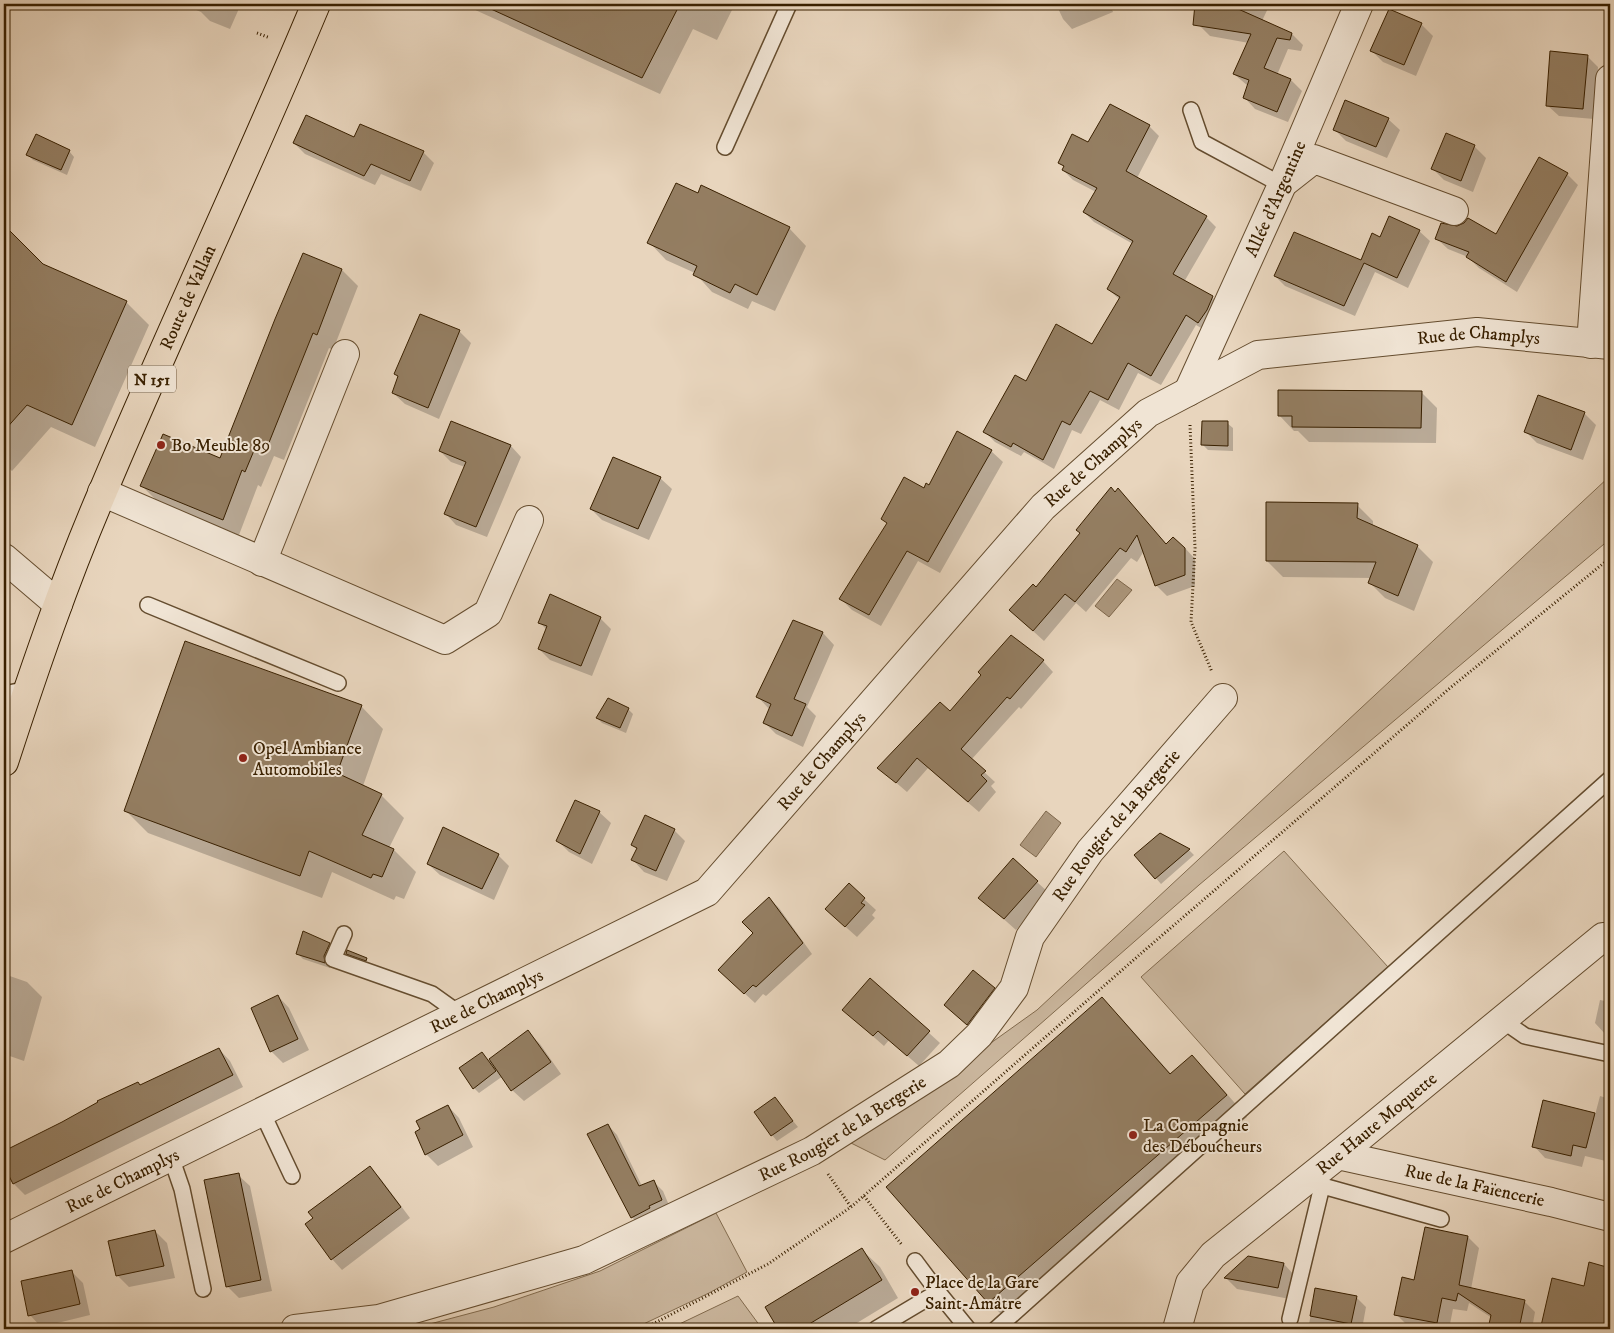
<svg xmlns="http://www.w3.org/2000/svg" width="1614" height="1333" font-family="'IM FELL DW Pica',serif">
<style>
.green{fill:#cab69d;stroke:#826b4e}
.water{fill:#ac977d;stroke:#7e674b}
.shadow{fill:#0003}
.building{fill:#947e62;stroke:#392000}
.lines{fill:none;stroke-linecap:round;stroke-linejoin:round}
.service-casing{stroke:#654d2f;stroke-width:18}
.minor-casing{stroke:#654d2f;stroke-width:30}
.primary-casing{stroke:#392000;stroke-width:30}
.path{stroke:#392000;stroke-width:3;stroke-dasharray:1 2.5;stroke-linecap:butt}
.service{stroke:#f0e4d4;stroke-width:15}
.minor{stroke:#f0e4d4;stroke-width:28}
.primary{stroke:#e8d5bd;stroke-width:28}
.poi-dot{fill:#8f2418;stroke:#f0e4d4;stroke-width:2}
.labels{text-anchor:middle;stroke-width:4;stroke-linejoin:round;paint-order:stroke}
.shield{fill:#f0e4d4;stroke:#705b40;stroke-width:1}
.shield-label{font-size:16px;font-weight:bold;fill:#392000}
.street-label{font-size:18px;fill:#392000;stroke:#f0e4d4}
.poi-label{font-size:18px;fill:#392000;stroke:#f0e4d4;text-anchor:start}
</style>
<rect width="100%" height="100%" fill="#e8d5bd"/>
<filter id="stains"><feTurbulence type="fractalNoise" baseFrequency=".004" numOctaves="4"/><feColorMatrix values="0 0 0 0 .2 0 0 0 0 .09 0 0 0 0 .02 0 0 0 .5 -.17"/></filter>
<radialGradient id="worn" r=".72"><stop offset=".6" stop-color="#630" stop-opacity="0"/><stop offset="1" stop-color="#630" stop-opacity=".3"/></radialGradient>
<path class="green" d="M1610 476V539L1199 885 885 1160 851 1143 1037 1010Z
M1284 851 1388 967 1245 1094 1141 977Z
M716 1213 747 1272 709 1293 633 1329H411L494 1307 600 1271Z
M738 1296 760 1326 749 1329H669Z"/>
<path class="water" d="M1117 579 1132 590 1109 617 1095 606Z
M1046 811 1061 823 1036 857 1020 845Z"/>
<path class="shadow" d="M182 4H241L230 29 210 21 201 12Z
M462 4H735L717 40 693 29 660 94Z
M1056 4H1110L1113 12 1072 29 1063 19Z
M1202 4H1270L1262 21 1292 34 1303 45 1301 51 1288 49 1277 75 1291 80 1302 91 1288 122 1255 109 1244 97 1248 86 1234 74 1249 43 1210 36 1199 25Z
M1421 24 1433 36 1416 76 1383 62 1372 51Z
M1587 56 1598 67 1594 119 1559 116 1547 105Z
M1388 119 1400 130 1387 158 1346 141 1334 129Z
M1149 126 1159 136 1137 178 1206 217 1216 227 1184 282 1212 297 1222 307 1208 332 1196 325 1161 385 1138 373 1119 410 1100 400 1081 434 1072 430 1054 469 1024 452 1021 456 995 442 985 432 1026 382 1092 345 1120 300 1108 289 1133 244 1094 222 1084 212 1096 192 1073 180 1063 170 1065 168 1060 163 1088 144Z
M294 143 423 152 434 163 421 191 381 174 375 185 305 154Z
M1474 146 1486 158 1473 192 1444 180 1433 169Z
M69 151 74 157 67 175 33 160 28 155Z
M1567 174 1578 185 1517 292 1479 268 1468 257 1448 249 1436 238 1496 236Z
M789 228 806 246 775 311 752 301 748 309 712 292 695 273 666 260 649 242Z
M1419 231 1430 241 1408 288 1375 272 1355 316 1285 286 1275 276 1361 262Z
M11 234 42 265 126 302 149 325 95 447 51 427 12 471 4 464V242Z
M342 270 358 286 333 350 329 348 284 460 274 456 261 487 258 485 239 535 158 502 142 486 221 460Z
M459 331 471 343 439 419 405 404 393 393Z
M1421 392 1437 408 1436 443 1309 442 1298 431H1294L1279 415Z
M1584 413 1596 425 1583 460 1537 443 1526 432Z
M451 423 511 446 521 457 487 537 456 525 446 514 465 467 451 462 440 451Z
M1227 423 1233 428V451L1208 450 1202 444Z
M991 451 1003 462 940 573 918 561 881 626 852 610 841 599 888 524 883 519 929 486Z
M660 478 672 489 649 540 602 520 591 509Z
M1118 490 1167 545 1185 548 1195 559V586L1167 596 1156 585 1144 551 1137 562 1131 558 1086 612 1076 603 1044 641 1010 610 1036 589Z
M1357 505 1373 521V526L1417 546 1433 562 1414 611 1385 598 1369 582 1371 578 1283 577 1267 561Z
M600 618 611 629 592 676 550 660 539 649 547 630 539 622Z
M794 622 823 633 834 645 807 707 816 716 803 747 776 734 765 723 769 709 758 697Z
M1011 636 1043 661 1053 672 1021 709 1019 707 971 760 995 782 991 786 996 792 979 812 928 768 907 792 879 768 950 713 983 675Z
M361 706 383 729 363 786 381 795 404 818 389 848 394 850 416 872 404 899 396 896 394 900 332 872 322 898 148 833 125 810Z
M628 709 633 714 626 733 602 723 597 718Z
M599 812 611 823 592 864 569 852 558 841Z
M674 830 685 841 667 881 644 872 633 860 638 850 632 845Z
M1161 834 1189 850 1194 855 1161 884 1136 855Z
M498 855 509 866 494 900 440 875 428 864Z
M1037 882 1049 893 1016 930 980 898Z
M769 898 779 908 812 954 766 996 763 994 755 1003 730 980 755 933Z
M864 899 876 910 872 915 875 918 857 937 839 921Z
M329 944 335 949 329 962 330 968 303 959 297 953Z
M4 974 27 982 42 997 24 1061 4 1054Z
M870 979 940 1043 919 1066 889 1040 884 1046 843 1010Z
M994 989 1005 1000 979 1036 945 1005Z
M278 996 289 1008 309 1050 283 1063 272 1052 252 1009Z
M1102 999 1122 1019 1172 1075 1192 1057 1213 1078 1247 1117 1010 1323 989 1302 888 1188Z
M1600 1000 1610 1002V1036L1606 1035 1595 1023Z
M528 1032 540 1044 561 1074 524 1101 512 1090 503 1076 479 1093 474 1088 482 1054 489 1061Z
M219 1049 230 1061 243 1087 25 1195 14 1184 4 1164V1152L62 1123Z
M1600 1096 1610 1099V1162L1585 1156 1582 1167 1545 1158 1534 1146 1544 1102 1595 1115Z
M775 1099 798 1127 777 1141 772 1135Z
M448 1106 459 1118 473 1147 438 1166 426 1154Z
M608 1125 617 1135 642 1186 653 1181 663 1191 671 1210 641 1227 632 1217Z
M370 1168 380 1178 410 1218 342 1270 332 1259 315 1218Z
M238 1175 250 1186 272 1291 239 1298 227 1286Z
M1426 1228 1468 1237 1479 1248 1471 1289 1524 1301 1535 1312 1532 1329H1490L1492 1318 1469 1303 1467 1311 1453 1309 1449 1329H1426L1407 1325 1396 1314 1415 1281Z
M155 1231 167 1243 175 1278 129 1287 118 1276 110 1242Z
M862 1250 880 1267 898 1298 847 1329H779L767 1308Z
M1284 1264 1295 1276 1290 1299 1237 1289 1226 1278Z
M1590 1264 1610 1269V1329H1547L1543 1325 1585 1288Z
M71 1271 83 1283 90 1315 41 1327 30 1315Z
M1316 1289 1356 1297 1366 1307 1362 1329H1308Z"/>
<path class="building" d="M480 4H680L642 78Z
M1195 4H1227L1292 33 1290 40 1277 38 1264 68 1291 79 1277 112 1243 98 1249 80 1233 74 1251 34 1193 25Z
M1389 9 1422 23 1404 65 1370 51Z
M1550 51 1588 55 1583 109 1546 106Z
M1345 100 1389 118 1376 147 1333 130Z
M1110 104 1150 125 1126 171 1207 216 1173 274 1213 296 1207 310 1198 323 1186 315 1151 376 1128 363 1108 400 1090 391 1070 425 1062 421 1043 460 1013 443 1011 447 983 432 1015 375 1026 381 1056 324 1092 344 1120 297 1107 289 1133 241 1083 212 1097 188 1062 170 1064 166 1058 163 1072 134 1088 142Z
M306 115 354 137 360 124 424 151 410 181 371 164 364 176 293 143Z
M1446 133 1475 145 1461 181 1431 169Z
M36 134 70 150 61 170 26 155Z
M1539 157 1568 173 1506 282 1466 257 1469 252 1435 239 1441 223 1457 226 1464 223 1468 218 1496 234Z
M676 183 698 193 701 185 790 227 757 295 735 284 730 293 693 275 697 266 647 243Z
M1389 216 1420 230 1397 278 1364 263 1344 306 1274 276 1294 232 1361 260 1372 233 1380 237Z
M4 225 43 264 127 301 72 425 27 405 4 431Z
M303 253 342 269 317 335 313 333 268 445 258 441 245 472 242 470 223 520 140 486 163 434 220 458 275 319Z
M420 314 460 330 428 408 392 393 398 376 394 374Z
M1278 390 1422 391 1421 428 1292 427V416H1278Z
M1538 395 1585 412 1571 450 1524 432Z
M451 421 511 445 476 527 444 514 466 462 439 451Z
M1202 421H1228V446L1201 445Z
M957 431 992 450 928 562 907 551 869 615 839 599 887 523 881 519 904 477 924 488 926 483 929 485Z
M613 457 661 477 638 529 590 509Z
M1111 487 1115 492 1118 488 1166 544 1173 537 1185 548V575L1155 586 1137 535 1126 552 1120 548 1111 559 1075 602 1065 594 1033 631 1009 610 1033 584 1036 587 1080 533 1076 530Z
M1266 502 1358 503 1357 518 1418 545 1398 596 1368 583 1376 562 1266 561Z
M550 594 601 617 581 666 538 649 547 626 538 623Z
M793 620 823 632 794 699 806 704 792 736 763 723 771 704 756 697Z
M1011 635 1044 660 1010 699 1007 697 961 749 986 771 981 775 987 781 968 802 917 758 896 783 877 768 940 702 950 711 981 675 978 672Z
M185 641 362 705 337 773 382 794 362 835 394 849 382 877 373 874 371 878 309 851 300 876 124 811Z
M608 698 629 708 620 728 596 718Z
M575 800 600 811 580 854 556 841Z
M645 815 675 829 656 871 631 860 637 848 631 845Z
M443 827 499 854 482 889 427 864Z
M1160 833 1190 849 1155 879 1134 855Z
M1013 858 1038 881 1004 919 978 898Z
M849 883 865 898 861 903 865 905 845 927 825 909Z
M769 897 803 943 756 987 753 985 744 994 718 970 753 933 742 922Z
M303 931 330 943 324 956 325 963 296 954Z
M347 950 367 958 366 961 346 954Z
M973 970 995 988 967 1025 944 1005Z
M870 978 930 1031 907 1056 878 1031 873 1036 842 1010Z
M278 995 298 1039 270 1052 251 1008Z
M1102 997 1170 1074 1192 1055 1227 1095 988 1303 886 1187Z
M528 1030 551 1062 511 1091 489 1059Z
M219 1048 233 1075 13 1184 4 1166V1151L62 1122 98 1102 97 1101 138 1082 140 1085Z
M482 1052 496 1071 473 1089 459 1068Z
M775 1097 793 1121 771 1136 754 1112Z
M1543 1100 1595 1113 1586 1148 1573 1145 1571 1156 1532 1147Z
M448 1105 463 1135 425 1155 415 1132 420 1129 416 1121Z
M608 1124 639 1186 654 1180 662 1200 649 1206 650 1208 631 1218 587 1134Z
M370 1166 401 1207 331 1260 305 1224 313 1218 308 1212Z
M239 1173 261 1280 226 1287 204 1180Z
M1425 1227 1468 1236 1459 1285 1525 1300 1519 1329H1488L1491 1315 1458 1293 1456 1301 1442 1298 1437 1323 1394 1315 1402 1277 1414 1280Z
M155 1230 164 1266 116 1276 108 1241Z
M862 1248 882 1280 801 1329H778L765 1307Z
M1248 1256 1284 1263 1278 1288 1224 1278Z
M1589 1262 1610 1268V1309L1605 1329H1557L1541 1326 1552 1278 1584 1286Z
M72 1270 80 1304 28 1316 21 1281Z
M1315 1288 1357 1296 1351 1324 1310 1316Z"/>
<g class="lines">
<g class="service-casing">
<path id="service" d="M1191 110 1202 142 1282 185
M725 147 789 4
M148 605 338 683
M4 694 28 689
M344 934 333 959 432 994 460 1014
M1502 1020 1525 1036 1610 1054
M262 1112 292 1176
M171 1157 182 1189 203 1289
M1305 1181 1441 1219
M915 1261 938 1292
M1290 1319 1322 1186
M876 1329 938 1292 968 1329
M996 1329 1610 779"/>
</g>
<g class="minor-casing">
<g id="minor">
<path d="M1286 181 1314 159 1454 211"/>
<path d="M1591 344 1610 79"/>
<path id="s1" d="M1188 392 1282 185 1359 4"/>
<path d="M102 492 445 640 488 613 529 520"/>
<path d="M4 558 58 604"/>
<path d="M262 562 345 354"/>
<path id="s2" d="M1338 1155 1551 1202 1610 1217"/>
<path id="s3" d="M4 1239 707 892 1043 507 1148 413 1258 355 1477 332 1610 345"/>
<path id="s4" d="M295 1329 379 1319 584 1260 812 1151 949 1064 979 1035 1014 988 1030 937 1090 851 1223 698"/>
<path id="s5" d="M1177 1329 1190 1283 1213 1255 1338 1155 1603 937"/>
</g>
</g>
<g class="primary-casing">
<g id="primary">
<path id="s6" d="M4 762C34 670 65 579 103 491 172 327 248 167 316 4"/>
</g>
</g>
<path class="path" d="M257 33 270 38
M1190 425 1195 548 1191 622 1212 672
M828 1174 851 1207
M864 1196 902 1245
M643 1329 768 1264 851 1207 1145 950 1450 688 1610 558"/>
<use href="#service" class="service"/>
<use href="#minor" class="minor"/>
<use href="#primary" class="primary"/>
</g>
<g class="poi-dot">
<circle cx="161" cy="445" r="5"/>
<circle cx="243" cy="758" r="5"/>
<circle cx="1133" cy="1135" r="5"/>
<circle cx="915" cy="1292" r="5"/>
</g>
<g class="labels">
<rect class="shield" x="128" y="365.5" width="48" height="27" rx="4"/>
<g class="shield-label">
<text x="152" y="385">N 151</text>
</g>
<g class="street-label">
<text dy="6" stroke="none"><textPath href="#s1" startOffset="212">Allée d'Argentine</textPath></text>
<text dy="6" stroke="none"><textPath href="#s6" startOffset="500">Route de Vallan</textPath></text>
<text dy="6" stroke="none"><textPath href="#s3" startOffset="1782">Rue de Champlys</textPath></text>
<text dy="6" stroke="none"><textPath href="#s3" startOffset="1362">Rue de Champlys</textPath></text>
<text dy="6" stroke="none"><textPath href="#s3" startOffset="958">Rue de Champlys</textPath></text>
<text dy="6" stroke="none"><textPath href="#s4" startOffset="1008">Rue Rougier de la Bergerie</textPath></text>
<text dy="6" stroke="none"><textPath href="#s3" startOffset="538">Rue de Champlys</textPath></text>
<text dy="6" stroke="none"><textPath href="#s5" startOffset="294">Rue Haute Moquette</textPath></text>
<text dy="6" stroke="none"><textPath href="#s4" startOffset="588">Rue Rougier de la Bergerie</textPath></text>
<text dy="6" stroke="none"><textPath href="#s3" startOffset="132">Rue de Champlys</textPath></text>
<text dy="6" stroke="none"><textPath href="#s2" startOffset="140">Rue de la Faïencerie</textPath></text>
</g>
<g class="poi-label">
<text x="171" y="451">Bo Meuble 89</text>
<text x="253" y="754">Opel Ambiance<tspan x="253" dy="21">Automobiles</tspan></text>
<text x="1143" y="1131">La Compagnie<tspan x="1143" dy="21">des Déboucheurs</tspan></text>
<text x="925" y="1288">Place de la Gare<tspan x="925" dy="21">Saint-Amâtre</tspan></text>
</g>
</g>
<rect width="1614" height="1333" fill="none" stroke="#e8d5bd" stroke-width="20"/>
<rect x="5" y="5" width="1604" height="1323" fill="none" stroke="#392000" stroke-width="2.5"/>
<rect x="10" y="10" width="1594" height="1313" fill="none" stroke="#392000"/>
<rect width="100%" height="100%" filter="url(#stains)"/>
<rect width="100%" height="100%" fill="url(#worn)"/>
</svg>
